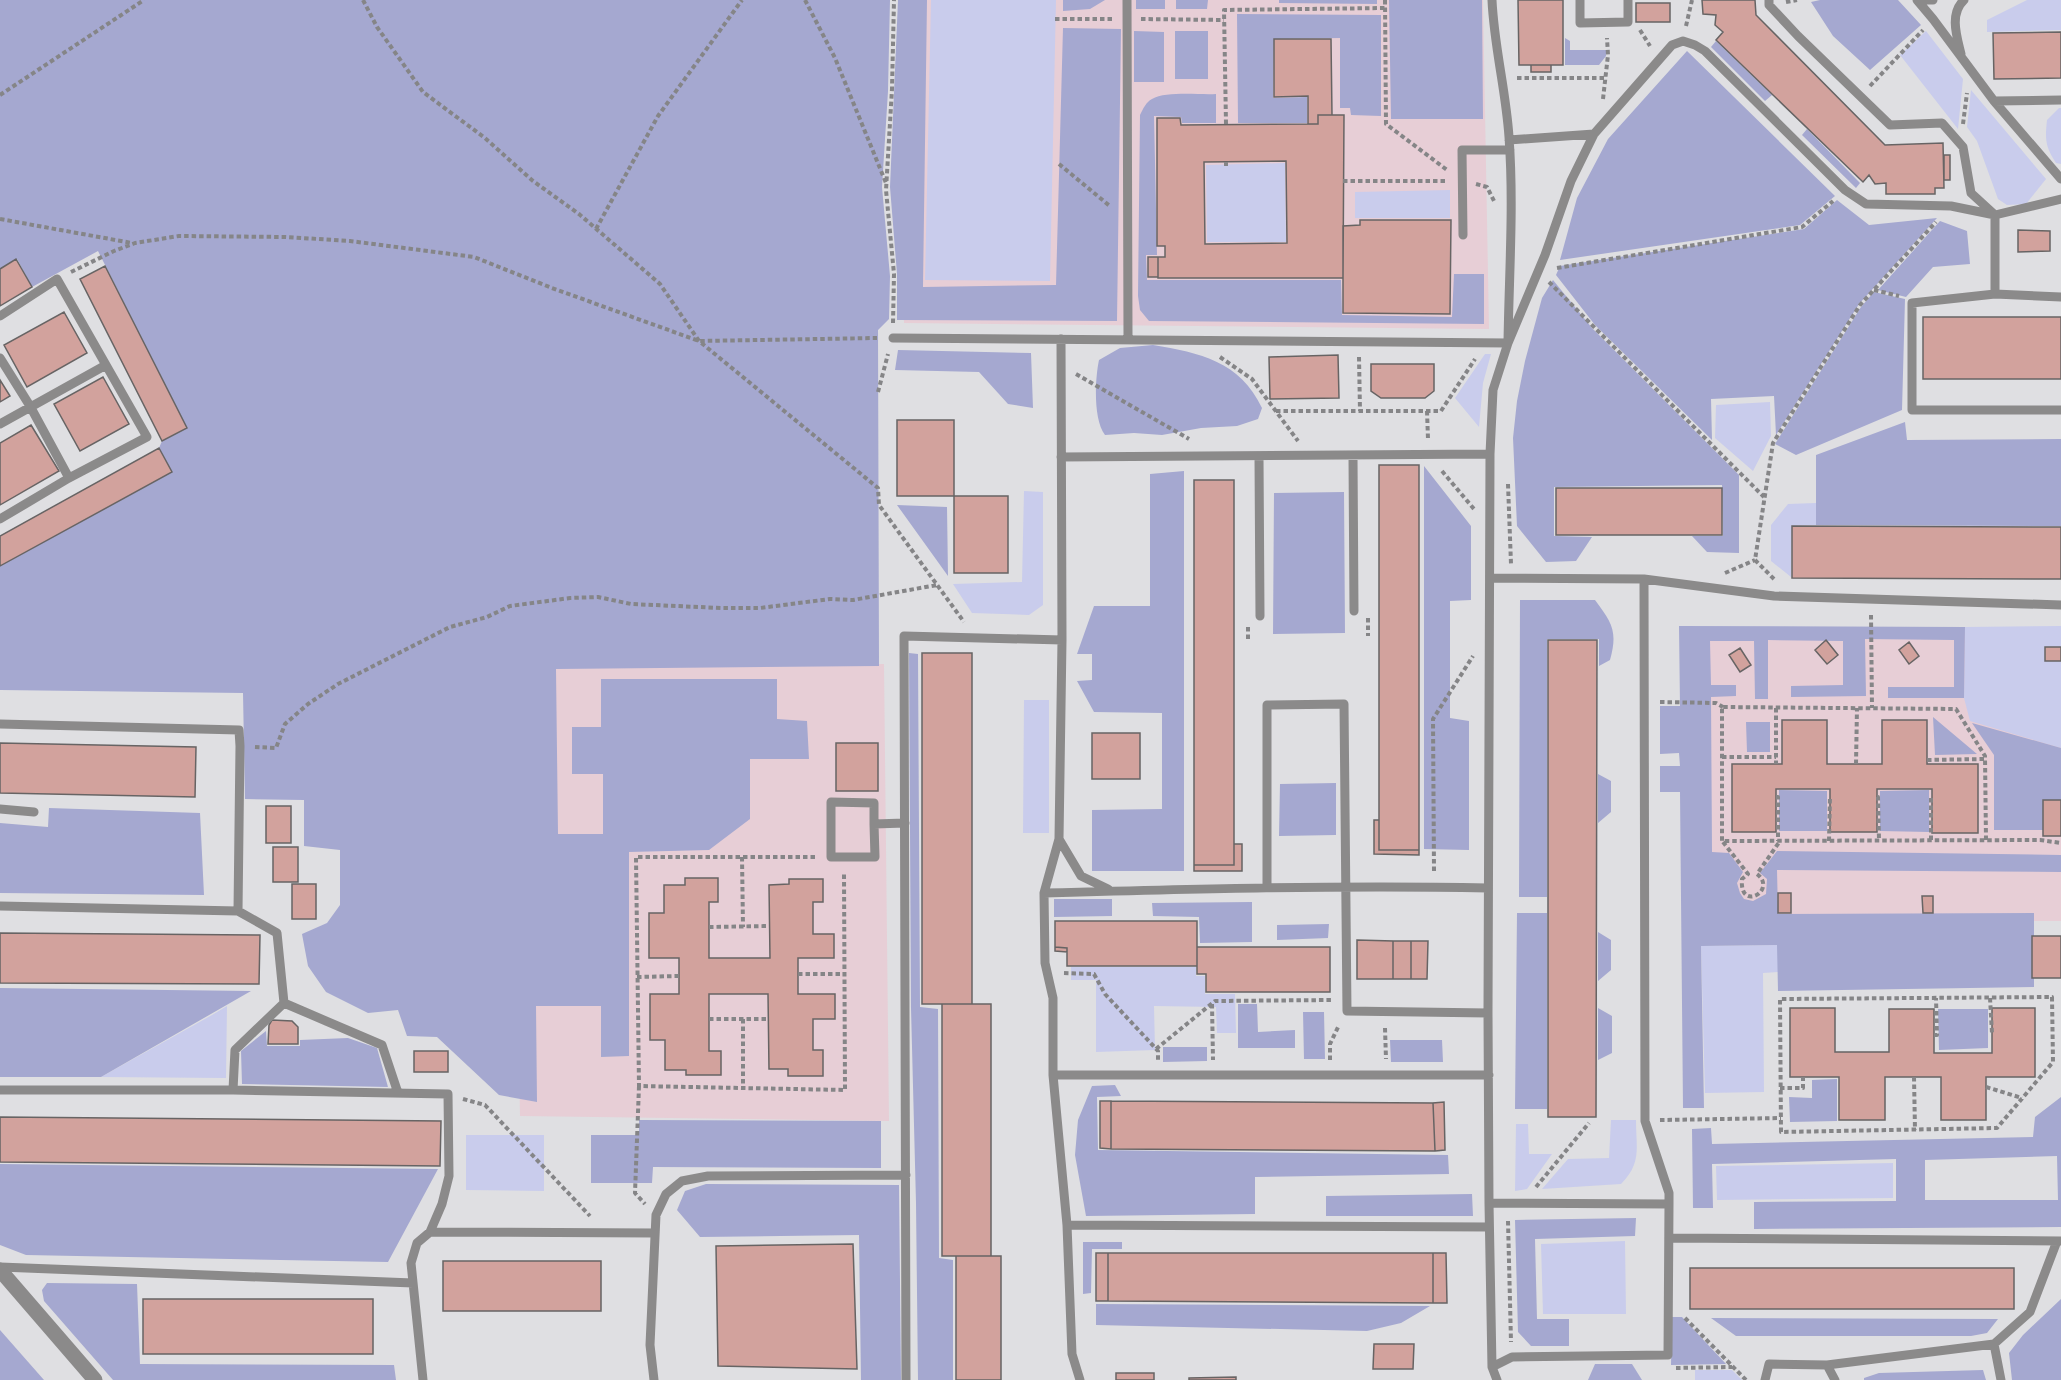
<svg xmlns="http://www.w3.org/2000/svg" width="2061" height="1380" font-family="Commissioner,sans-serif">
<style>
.education{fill:#e7ced6}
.green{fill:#c9ccec}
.forest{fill:#a5a8d0;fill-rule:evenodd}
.building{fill:#d2a29d;stroke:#676464;stroke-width:1.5;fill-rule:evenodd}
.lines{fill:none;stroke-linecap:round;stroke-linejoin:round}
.path{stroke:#858587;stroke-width:4;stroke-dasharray:4.5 3;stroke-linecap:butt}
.lane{stroke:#8b8a8a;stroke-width:9}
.street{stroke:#8b8a8a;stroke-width:15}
</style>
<rect width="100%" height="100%" fill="#dfdfe2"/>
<path class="education" d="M908 0H1483L1489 329 904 323Z
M2061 632V921H1694L1695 635Z
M884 664 889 1121 520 1116 512 669Z"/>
<path class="green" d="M931 0H1056L1050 281 925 280Z
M2027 0H2061V30L1987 32V20Z
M1926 31 1963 79 1958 129 1900 55Z
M1971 90 2046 179 2026 204 2007 205 1998 199 1977 141 1967 127Z
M2059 108H2061V164L2056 163C2045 146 2045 139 2047 120Z
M1285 163 1286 242H1207L1206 165Z
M1450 190V218H1355V192Z
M1485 354H1491L1483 383 1479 427 1455 398Z
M1770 402 1771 436 1753 471 1715 438 1716 405Z
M1024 491 1043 492V605L1029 615 972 613 953 584 1022 582Z
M1816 503V525L1792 526 1791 577 1771 561V525L1788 504Z
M2061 626V748L1970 721 1964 698 1965 627Z
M1024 700H1049V833H1023Z
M1778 945V972L1763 973 1764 1092 1705 1093 1701 946Z
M1071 967H1196V976H1205V994H1235L1236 1033H1217L1216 1007 1154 1006 1155 1050 1096 1052V980H1071Z
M227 1006 226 1078 101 1077 212 1015Z
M1611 1120H1636C1636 1148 1642 1163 1621 1184L1542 1189 1568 1159 1609 1158Z
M1516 1124H1528L1529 1154H1552L1527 1189 1515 1191Z
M466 1135H544V1191L466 1190Z
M1893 1163V1198L1717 1200 1716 1166Z
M1625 1241 1626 1314H1543L1541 1244Z
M1695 1370H1732L1742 1380H1695Z"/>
<path class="forest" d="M0 0H890L888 91 882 187 890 276 889 319 878 330 879 666 556 669 558 834H603V774H572V727H601V679H777V719L807 721 809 759H750V819L709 850 629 852V1056L601 1057V1006H536L537 1102 499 1095 437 1037 407 1036 398 1010 368 1013 326 992 308 966 302 934 327 923 340 905V850L304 846V800L245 799 243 693 0 690V566L172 472 159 448 162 441 187 428 98 251 32 287 17 259 0 269Z
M898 0H927L923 287 1056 285 1063 28 1121 29 1117 321 897 320V274L890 187Z
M1063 0H1105L1090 9 1063 11Z
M1136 0H1165V9H1136Z
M1176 0H1208L1207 9H1176Z
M1279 0H1377V4L1279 3Z
M1389 0H1482L1483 119H1391Z
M1820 0H1898L1921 25 1870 70 1833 36 1811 2Z
M1237 14 1381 15V116L1351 115 1350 108H1340V38L1274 39 1273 98 1307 97V123H1238Z
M1134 31 1164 32V82H1134Z
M1175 31H1208V79H1175Z
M1565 38 1570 41V50H1606V56L1599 65H1565Z
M1716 41 1772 95 1765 101 1711 47Z
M1687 51 1835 196 1800 225 1560 260 1577 198 1608 139Z
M1216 94V123H1182L1181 117 1154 116 1157 255H1146L1147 280H1341L1342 315 1452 317 1454 274H1484V324L1149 321 1140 310 1138 296 1140 115C1143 109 1146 102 1152 99 1166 91 1199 95 1216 94Z
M1807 129 1860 183 1856 188 1802 135Z
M1837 200 1869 225 1937 218 1859 304 1776 435 1774 396 1711 399 1712 440 1595 325 1556 275 1560 266 1804 229Z
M1940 221 1967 231 1970 264 1933 267 1906 297 1878 290Z
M1553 280 1592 328 1739 475V553L1707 552 1692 536H1723L1722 485 1554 487V536L1592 537 1576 561 1546 562 1517 526 1513 438 1517 401 1525 361 1542 298Z
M1874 292 1905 299 1902 410 1796 455 1775 444 1861 307Z
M1153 345C1200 353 1240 361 1262 408L1258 419 1237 426 1201 428 1162 435 1134 433 1105 435C1093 419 1095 379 1099 360L1120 348Z
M898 350 1031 353 1033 408 1008 404 979 372 895 370Z
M1905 422 1907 440 2061 439V526L1816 525V455Z
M1424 466 1471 526V600L1450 601V718L1469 721V850L1424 849Z
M1184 471V871H1092V810L1162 809V713L1094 712 1077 681 1092 680V654H1077L1094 606H1150V474Z
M1344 492 1345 633 1273 634 1274 493Z
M897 505 947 507 948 576Z
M1520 600H1595C1612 623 1618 631 1610 660L1599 666V639H1547V897H1519Z
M1679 626 1965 627 1964 698H1888V687H1954V640L1865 639 1866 696 1791 697V686L1843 685V641L1768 640V699H1755L1754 641H1710L1711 685H1736V696L1711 697 1712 852 1729 853 1743 872 1737 883 1740 893 1744 899 1753 901 1766 894 1767 879 1760 873 1777 851 2061 855V872L1777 870 1778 914 2034 913V987L1778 991 1777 945 1701 946 1704 1108H1683L1680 792H1660V766H1680L1679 753 1660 754V706H1680Z
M909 653 918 654 920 1007 938 1009 939 1258 953 1260V1380H918L916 1203 911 1008Z
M1933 717 1977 754 1935 755Z
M1746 722H1770V752H1747Z
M1972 723 2061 748V803L2046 830H1994V755Z
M1598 774 1611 781V812L1598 823Z
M1336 783V835L1279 836 1280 784Z
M1779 790 1827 791V831H1779Z
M1929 790V832L1880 831V791Z
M49 808 200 813 204 895 0 893V823L48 827Z
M1054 899H1112V916L1054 917Z
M1252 902V942L1200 943 1199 917 1153 916 1152 903Z
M1517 913H1547V1109H1515Z
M1329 924 1328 938 1277 940V925Z
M1598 932 1611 940V970L1598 981Z
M0 988 251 991 101 1077H0Z
M1238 1004H1257L1258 1032 1295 1030V1048H1238Z
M1598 1008 1612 1016V1053L1598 1060Z
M1938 1009H1988V1048L1939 1050Z
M1303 1012H1324L1325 1059H1304Z
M266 1031 267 1046H300V1040L348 1038 377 1048 388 1087 242 1084 241 1051Z
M1390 1040H1442L1443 1062H1391Z
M1163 1047H1207V1061L1163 1062Z
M1837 1079V1121L1790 1122 1789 1097 1812 1098V1080Z
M1115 1085 1121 1096 1097 1097 1098 1150 1448 1155 1449 1174 1255 1177V1214L1086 1216 1075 1155 1078 1120 1092 1086Z
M2061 1097V1227L1754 1229V1202L1896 1201V1159L1712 1164 1713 1208H1693L1692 1129 1711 1128 1712 1144 2033 1137 2035 1117ZM2057 1156 2058 1200H1925V1160Z
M639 1120 881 1121V1168L653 1167 652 1183H591V1135H639Z
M0 1164 438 1169 388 1262 26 1255 0 1245Z
M706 1184 899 1185 901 1380H861L859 1235 700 1237 677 1210 685 1191Z
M1472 1194 1473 1216H1326V1196Z
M1636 1218 1635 1236 1535 1239 1537 1319H1569V1346H1531L1518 1332 1515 1220Z
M1083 1242H1122V1249H1092L1091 1293 1083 1294Z
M47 1283 137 1284 140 1364 394 1365 396 1380H113L44 1301 42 1290Z
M2061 1299V1380H2012L2009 1353 2023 1335Z
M1096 1304 1430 1306 1401 1323 1367 1331 1096 1325Z
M1672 1317H1682L1726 1364 1671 1365Z
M1711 1318 1998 1319 1987 1333 1971 1336H1736Z
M0 1330 44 1380H0Z
M1595 1364H1632L1642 1380H1588Z
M1983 1370 1986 1380H1864V1378L1879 1373Z"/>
<path class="building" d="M1518 0H1563V65H1519Z
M1702 0H1755L1756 15 1885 145 1943 143 1944 188H1935V194H1886V183L1875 184 1869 175 1863 182 1716 40 1723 32 1715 25 1716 15 1703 14Z
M1636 3H1670V22H1636Z
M2061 32V78L1994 79 1993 33Z
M1274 39H1331L1332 115H1318V124H1308V96L1274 97Z
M1531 65H1551V72H1531Z
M1318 115H1344L1343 278H1158V257H1165V246H1157V118H1180L1181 125 1318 124ZM1286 161 1287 243 1205 244 1204 162Z
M1944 155H1950V180H1944Z
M1360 220H1451L1450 314 1343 313V226L1360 225Z
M2018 230 2050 231V251L2018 252Z
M1148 257H1158V277H1148Z
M16 259 32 287 0 306V269Z
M105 266 187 428 162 441 80 279Z
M64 312 87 353 27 387 4 345Z
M1923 317H2061V379H1923Z
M1338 355 1339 398 1270 399 1269 357Z
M1371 364H1434V391L1425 398H1381L1371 391Z
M103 377 129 424 80 451 54 404Z
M0 380 10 396 0 402Z
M897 420H954V496H897Z
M31 425 59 471 0 505V443Z
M159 448 172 472 0 566V536Z
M1379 465H1419V850H1379Z
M1194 480H1234V865H1194Z
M1556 488H1722V535H1556Z
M954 496H1008V573H954Z
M1792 526 2061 527V579L1792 578Z
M1548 640H1597L1596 1117H1548Z
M1826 640 1838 655 1827 664 1815 650Z
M1909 642 1919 656 1909 664 1899 650Z
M2045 647H2061V661H2045Z
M1740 648 1751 665 1740 672 1729 655Z
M922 653H972V1004H922Z
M1782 720H1827V764H1882V720H1927V764H1978V833H1932V789H1877V832H1830V789H1776V832H1732V764H1782Z
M1092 733H1140V779H1092Z
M0 743 196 747 195 797 0 793Z
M836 743H878V791H836Z
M2043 800H2061V836H2043Z
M266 806H291V843H266Z
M1374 820H1379V850H1419V855L1374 854Z
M1234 844H1242V871H1194V865H1234Z
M273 847H298V882H273Z
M685 878H718V902H709V958H770L769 885 789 884V879H823V902H813V934H834V958H798V994H835V1019H813V1050H823V1076H788V1069H769L768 994H709V1051H721V1075H686V1070H665V1040H650V994H679V958H649V913H664V885H685Z
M292 884H316V919H292Z
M1778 893H1791V913H1778Z
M1922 896H1933V913H1923Z
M1055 921H1197V966H1067V948L1055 947Z
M0 933 260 935 259 984 0 983Z
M2032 936H2061V978H2032Z
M1357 940 1393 941V979H1357Z
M1393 941H1411V979H1393Z
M1411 941H1428L1427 979H1411Z
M1055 947 1067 948V952L1055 951Z
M1197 947H1330V992H1206V974H1197Z
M942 1004H991V1256H942Z
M1790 1008H1835V1052H1889V1009H1934V1053H1992V1008H2035V1077H1986V1120H1941V1077H1885V1120H1839V1077H1790Z
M272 1020 292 1021 298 1027V1044H268L269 1025Z
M414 1051H448V1072H414Z
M1100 1101H1111V1149L1100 1148Z
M1111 1101 1433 1103 1435 1151 1111 1149Z
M1444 1102 1445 1150 1435 1151 1433 1103Z
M0 1117 441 1121 440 1166 0 1162Z
M853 1244 857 1369 718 1366 716 1246Z
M1096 1253H1108V1301H1096Z
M1108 1253H1433V1303L1108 1301Z
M1433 1253H1446L1447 1303H1433Z
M956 1256H1001V1380H956Z
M443 1261H601V1311H443Z
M1690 1268H2014V1309H1690Z
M143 1299H373V1354H143Z
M1374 1344H1414L1413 1369H1373Z
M1116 1373H1154V1380H1116Z
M1236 1377V1380H1189V1378Z"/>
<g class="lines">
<path class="path" d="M363 0 377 27 423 92 485 138 533 181 579 214 660 284 699 341 878 488 879 505 964 622
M805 0 835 58 886 183
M1385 0 1386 124 1447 170
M1786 2 1797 0
M1055 19H1113
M1141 19 1224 20
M1686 26 1692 0
M1640 30 1650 46
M1517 78H1606
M1870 86 1923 30
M0 95 144 0
M1603 99 1608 55 1607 38
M1226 124 1224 10 1385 8
M1963 124 1967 93
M1059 164 1111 207
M1226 166V162
M1343 181H1448
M1476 184 1487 187 1495 203
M0 219 132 243
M596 229 658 116 742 0
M1557 268 1802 227 1833 201
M71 272 114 251 135 243 179 236 286 237 350 241 474 257 552 288 699 341 877 338
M1549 282 1764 497
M1874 290 1899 296
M893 323 894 274 886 190 892 89 894 0
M1220 357 1252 379 1298 441
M1359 357 1360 411
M1076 374 1189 439
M878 392 888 354
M1276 411H1441L1475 359
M1427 411 1428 439
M1442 471 1474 509
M1508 484 1511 564
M1725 573 1755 560
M1774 579 1755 560 1773 443 1860 305 1936 222
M1871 615 1872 708
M1368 618V636
M1248 627V642
M1660 702 1716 703 1723 707
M1776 708V764
M255 747 276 748 285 724 308 704 338 684 450 627 487 617 510 606 570 598 598 597 631 604 721 608H760L830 599 853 600 937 585
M1722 757H1776
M1927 760 1985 759
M1856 764 1857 708
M1776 797H1778V841
M1877 797H1878L1879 840
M1931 840V797H1932
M1986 840 1985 756 1956 709 1722 707V841L2040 840 2061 843
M1829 841 1830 796
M1723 842 1748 874 1742 879C1739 913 1778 890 1757 874L1780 841
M742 857 743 927
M815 857H636L639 1086 845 1090 844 873
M1434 871 1433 719 1473 656
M709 927 769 926
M1064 973 1094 974 1105 994 1158 1051V1060
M798 974H845
M637 977 679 976
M2052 997 2053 1062 1997 1128 1781 1132 1780 999Z
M1990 998 1992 1033
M1212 1004 1213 1060
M709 1019H768
M743 1019V1088
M1385 1028 1386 1059
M1934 1035H1937L1936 998
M1156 1049 1215 1001 1331 1000
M1330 1060V1044L1339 1025
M1914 1077 1915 1130
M639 1086 635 1193 645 1204
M1986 1087 2022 1098
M1780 1088H1803V1077
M463 1099 485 1105 590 1216
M1660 1120 1781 1118
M1536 1187 1589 1123
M1508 1221 1511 1342
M1685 1318 1746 1380
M1676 1368 1732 1367"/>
<path class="lane" d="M1127 0 1128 338
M1580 0V23L1628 22V0
M1769 0V5L1798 36 1890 125 1942 123 1963 147 1971 193 1995 215V294
M1917 0 1933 19 1994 101 2061 179
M1921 0H1933
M1961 54C1957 37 1949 14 1964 0
M1994 101 2061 100
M1509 140 1594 134
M1463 235 1462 150H1510
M2061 297 1995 294 1912 303V410H2061
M0 316 57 279 147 437 69 478 0 519
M893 338 1508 343C1509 274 1514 205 1509 137 1506 91 1494 46 1492 0
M1061 339 1062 640 1059 839 1044 893 1045 963 1053 998V1075L1067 1225 1072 1354 1080 1380
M0 358 30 406 69 478
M0 424 106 365
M1353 456 1354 611
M1061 457 1490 454
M1259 457 1260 616
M1491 578 1644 579 1774 596 2061 605
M0 724 239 730 240 746 238 911 0 906
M0 809 34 812
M874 824V803L831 802V857H875L874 824 905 823
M1059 839 1081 876 1108 889
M1267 887V705L1344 704 1347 1011 1488 1013
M1044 893C1192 889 1340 885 1488 888
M284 1003 382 1045 398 1093
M1053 1075H1489
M0 1090H233L448 1094 449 1176 442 1204 430 1232
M233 1090 235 1050 284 1003 277 933 238 911
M1489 1203 1669 1204V1193L1645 1121 1644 579
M1067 1225 1489 1227
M1669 1238 2061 1241
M0 1267 413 1283
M1827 1365 1835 1380
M1492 1367 1512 1357 1668 1355 1669 1204
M423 1380 411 1263 417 1243 430 1232 654 1233
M654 1380 650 1345 656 1215 666 1194 682 1181 708 1176 906 1175
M906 1380 904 636 1062 640
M1497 1380 1492 1367 1489 1203 1488 1013 1490 454 1493 390 1508 343 1545 255 1571 181 1594 134 1672 45 1683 41 1695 45 1705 51 1845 190 1866 204 1951 206 1995 215 2061 199
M1765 1380 1769 1364 1827 1365 1994 1344
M2001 1380 1994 1344 2030 1312 2057 1241"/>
<path class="street" d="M0 1270 95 1380"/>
</g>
</svg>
